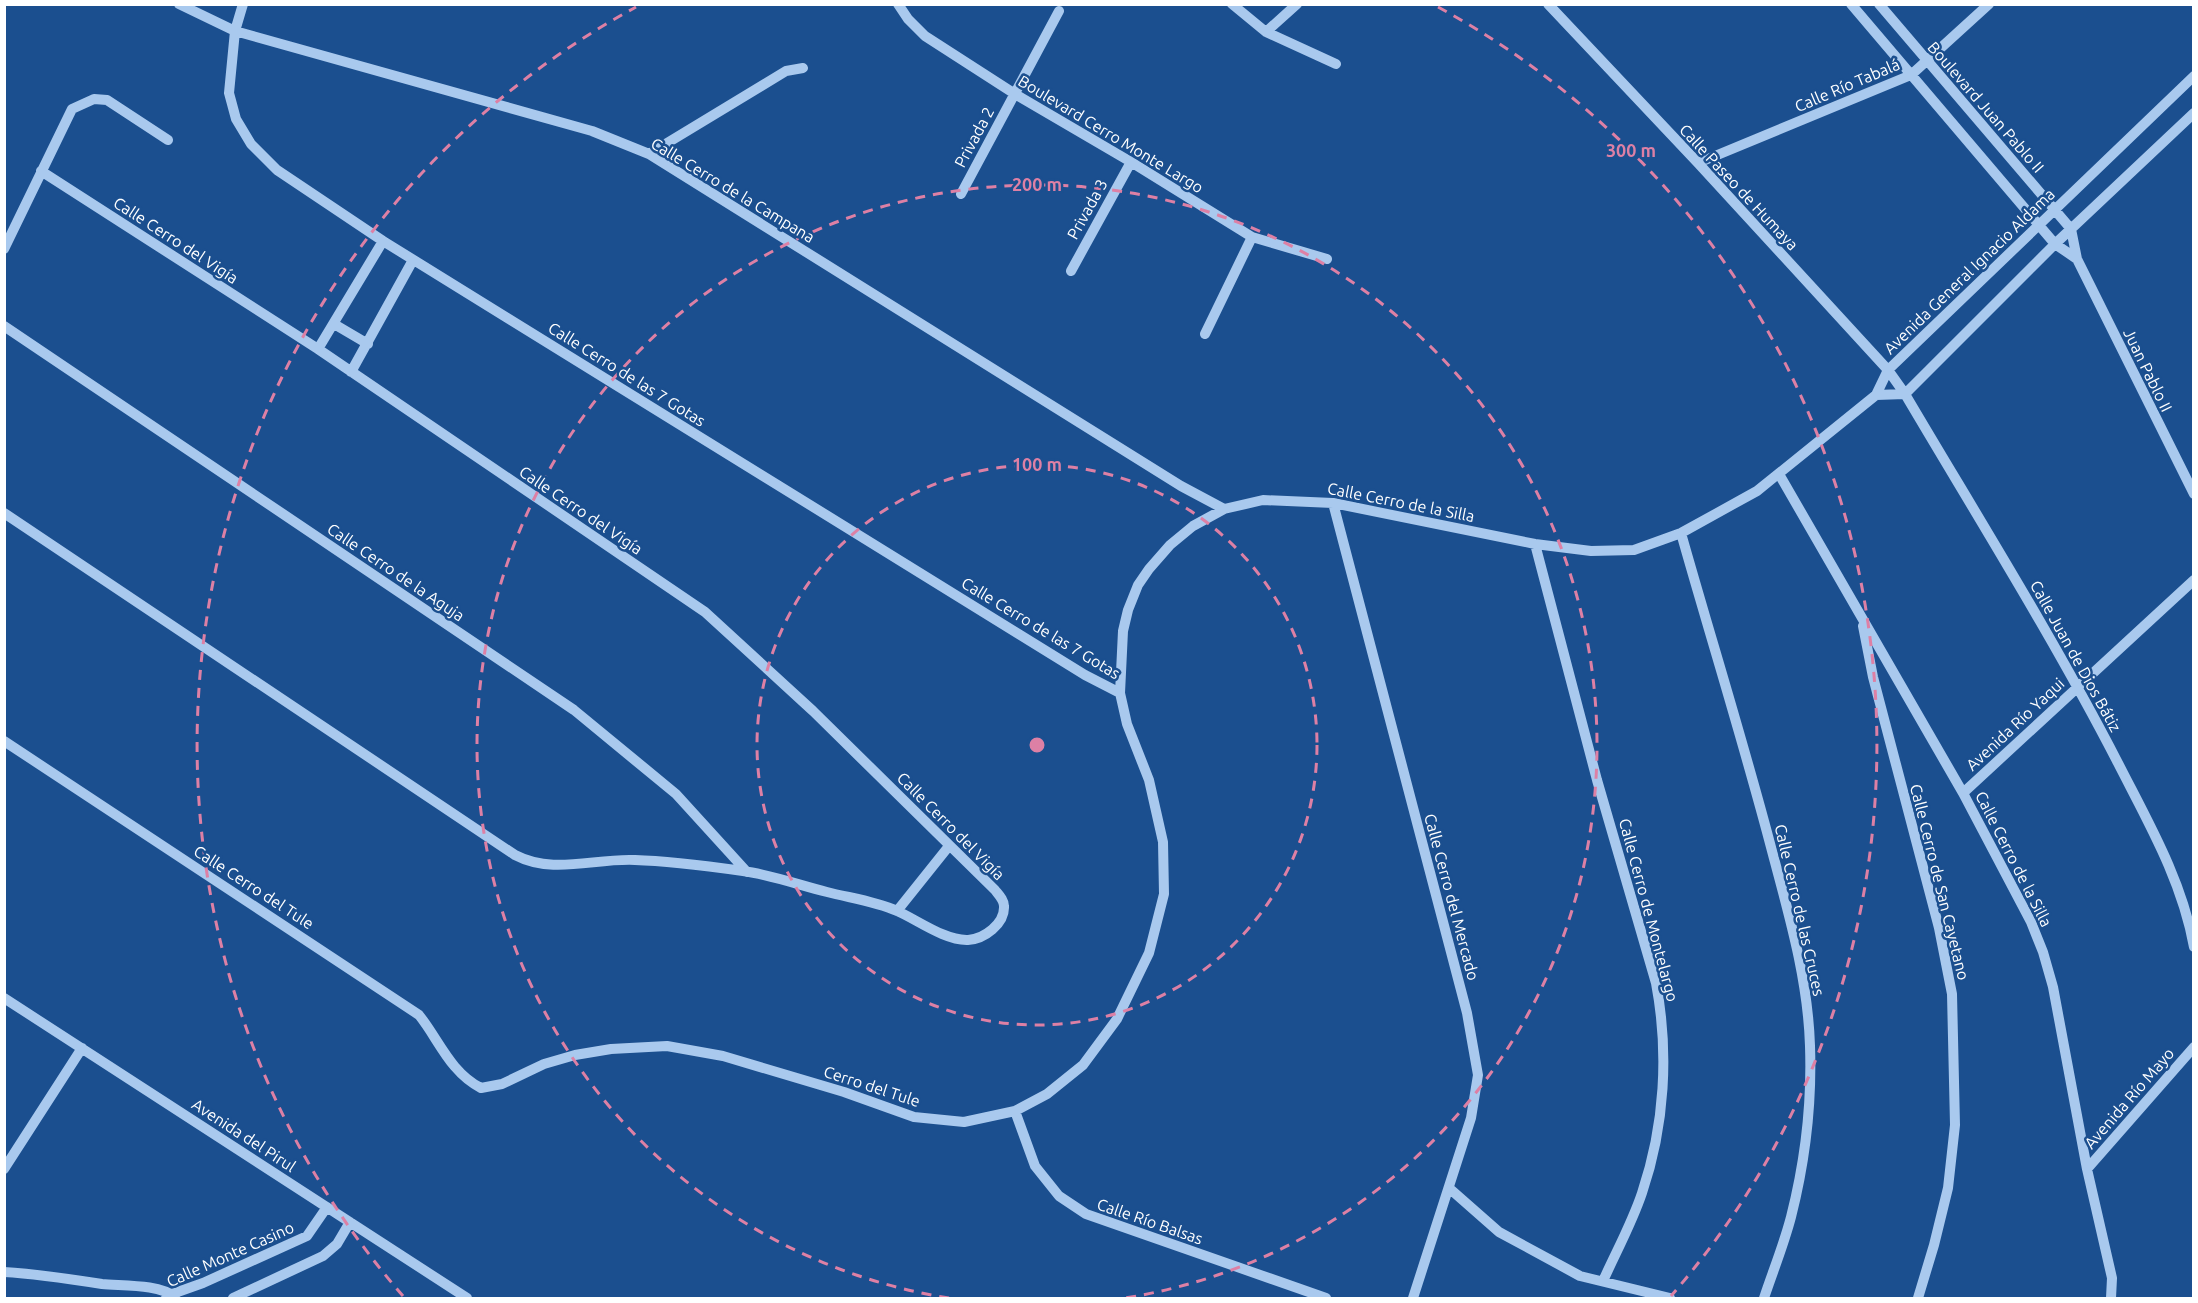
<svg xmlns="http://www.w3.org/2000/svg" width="2198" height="1303" font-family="Ubuntu,sans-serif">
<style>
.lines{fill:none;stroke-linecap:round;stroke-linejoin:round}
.minor{stroke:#a9c9ee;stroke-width:10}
.ring{fill:none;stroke:#dd80a5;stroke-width:3;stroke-dasharray:10 8}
.labels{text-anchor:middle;stroke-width:5;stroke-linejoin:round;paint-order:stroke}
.street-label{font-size:16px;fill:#fff;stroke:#1b4f8f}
.centre{fill:#dd80a5;stroke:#1b4f8f;stroke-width:3}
.ring-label{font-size:18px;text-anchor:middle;font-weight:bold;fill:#dd80a5;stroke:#1b4f8f;stroke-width:5;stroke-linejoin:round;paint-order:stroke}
</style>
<rect width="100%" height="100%" fill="#1b4f8f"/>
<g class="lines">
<path class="minor" d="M179 4 235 31 592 131 649 154 1181 486 1224 509
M243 4 235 31 229 93 236 119 251 144 277 170 383 241 1085 675 1120 693
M898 4 908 19 925 36 1015 94 1131 162 1252 237 1327 259
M1232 4 1266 32 1336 64
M1548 4 1698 163 1888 370 1905 394C1977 516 2053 637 2118 763 2148 822 2182 880 2194 947
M1851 4 2055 244 2077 259
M1879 4 2071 229 2077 259 2194 494
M1266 32 1297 4
M649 154 786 71 803 68
M1698 163 1911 75 1989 4
M961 194 1059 11
M4 249 72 109 94 99 107 100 168 140
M1071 271 1131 162
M334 324 368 344
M4 326 574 710 676 794 747 872
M1205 334 1252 237
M318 349 383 241
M351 372 413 260
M1876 395 1905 394 2055 244 2194 113
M1779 474 1963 793 2031 922 2043 952 2053 987 2087 1169 2112 1278 2111 1298
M1333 503 1467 1013 1478 1075 1471 1118 1413 1298
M4 513 515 855C553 875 594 858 635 860 671 861 707 866 743 871 772 875 799 885 827 892 850 898 875 901 897 911 916 919 945 941 968 940 984 939 1005 924 1004 906 1004 900 999 895 995 890L813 711 705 612 318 349 41 171
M1681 533C1711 639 1744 744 1772 851 1789 915 1808 979 1810 1046 1812 1103 1805 1162 1791 1217 1784 1244 1773 1271 1764 1298
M1535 544 1597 780 1656 983C1669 1052 1665 1125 1642 1193 1632 1223 1616 1252 1603 1281
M1863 626 1873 677 1939 928 1952 994 1955 1125 1948 1188 1934 1245 1918 1298
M4 741 419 1015C439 1040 450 1072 481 1088L502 1084 544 1064 575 1055 611 1049 667 1046 723 1056 844 1092 914 1117 964 1122 1015 1111 1047 1094 1083 1065 1117 1019 1149 953 1164 894 1163 842 1149 780 1127 724 1120 693 1123 631 1128 610 1138 585 1149 569 1170 545 1193 526 1224 509 1263 500 1333 503 1535 544 1591 551 1634 550 1681 533 1757 491 1876 395 1888 370 2194 76
M1963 793 2194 580
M897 911 949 846
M4 998 467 1298
M1015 1111 1035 1166 1059 1196 1086 1214 1326 1298
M4 1169 82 1048
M2087 1169 2194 1047
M1449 1188 1499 1232 1580 1276 1670 1298
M4 1272C38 1274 70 1279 102 1284 123 1286 159 1284 175 1297
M166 1298 172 1294 203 1283 307 1236 327 1207
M233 1298 323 1256 337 1244 350 1222"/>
</g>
<g class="ring">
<circle cx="1037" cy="745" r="280"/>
<path d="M949 1298A560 560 0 1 1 1125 1298"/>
<path d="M403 1296A840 840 0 0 1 636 7M1438 7A840 840 0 0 1 1671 1296"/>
</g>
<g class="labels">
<g class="street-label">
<text transform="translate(1847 85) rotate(-23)" y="6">Calle Río Tabalá</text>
<text transform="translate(1986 107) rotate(49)" y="6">Boulevard Juan Pablo II</text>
<text transform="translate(1111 134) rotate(31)" y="6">Boulevard Cerro Monte Largo</text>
<text transform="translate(974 137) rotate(-62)" y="6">Privada 2</text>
<text transform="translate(1739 187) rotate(47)" y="6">Calle Paseo de Humaya</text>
<text transform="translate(733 190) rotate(31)" y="6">Calle Cerro de la Campana</text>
<text transform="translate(1087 209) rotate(-61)" y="6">Privada 3</text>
<text transform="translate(176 240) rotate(33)" y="6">Calle Cerro del Vigía</text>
<text transform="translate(1969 271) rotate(-44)" y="6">Avenida General Ignacio Aldama</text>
<text transform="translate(2148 370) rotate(64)" y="6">Juan Pablo II</text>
<text transform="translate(627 374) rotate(32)" y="6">Calle Cerro de las 7 Gotas</text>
<text transform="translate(1401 502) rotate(11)" y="6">Calle Cerro de la Silla</text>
<text transform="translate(581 510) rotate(34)" y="6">Calle Cerro del Vigía</text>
<text transform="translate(396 572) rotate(34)" y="6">Calle Cerro de la Aguja</text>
<text transform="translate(1041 628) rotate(31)" y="6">Calle Cerro de las 7 Gotas</text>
<text transform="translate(2076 656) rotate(61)" y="6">Calle Juan de Dios Bátiz</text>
<text transform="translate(2015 724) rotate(-43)" y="6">Avenida Río Yaqui</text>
<text transform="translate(951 826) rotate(45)" y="6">Calle Cerro del Vigía</text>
<text transform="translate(2014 859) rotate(63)" y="6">Calle Cerro de la Silla</text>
<text transform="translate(1940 882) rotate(76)" y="6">Calle Cerro de San Cayetano</text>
<text transform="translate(254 887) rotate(33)" y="6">Calle Cerro del Tule</text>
<text transform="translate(1452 897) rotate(75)" y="6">Calle Cerro del Mercado</text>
<text transform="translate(1649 910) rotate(75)" y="6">Calle Cerro de Montelargo</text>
<text transform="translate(1800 910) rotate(77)" y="6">Calle Cerro de las Cruces</text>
<text transform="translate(872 1086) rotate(18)" y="6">Cerro del Tule</text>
<text transform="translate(2129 1098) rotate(-49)" y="6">Avenida Río Mayo</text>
<text transform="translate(244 1135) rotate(33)" y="6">Avenida del Pirul</text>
<text transform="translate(1150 1221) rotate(19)" y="6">Calle Río Balsas</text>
<text transform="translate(230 1254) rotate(-24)" y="6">Calle Monte Casino</text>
</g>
</g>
<circle cx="1037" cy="745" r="9" class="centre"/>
<g class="ring-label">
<text x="1631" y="157">300 m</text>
<text x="1037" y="191">200 m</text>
<text x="1037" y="471">100 m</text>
</g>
<rect width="2198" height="1303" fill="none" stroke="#ffffff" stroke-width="12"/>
</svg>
